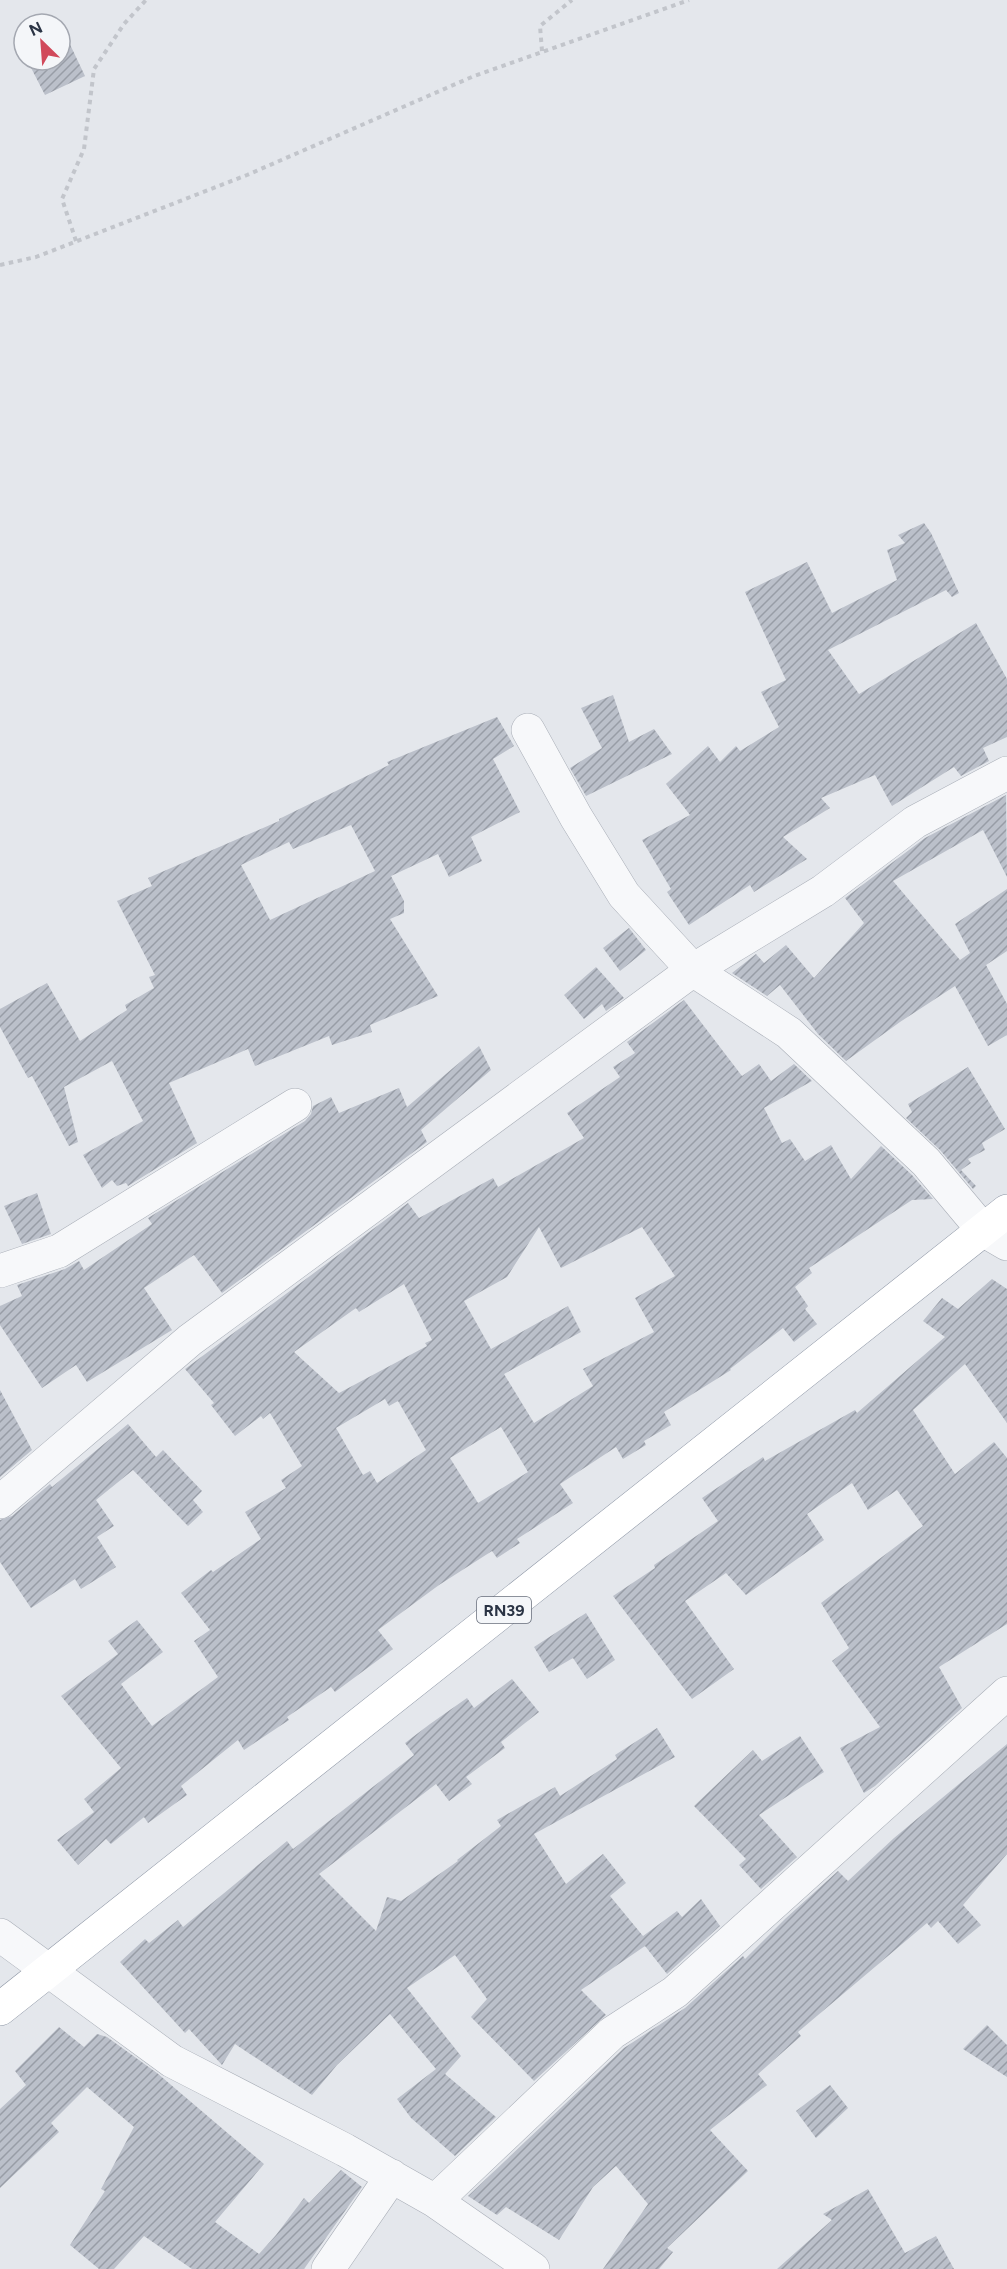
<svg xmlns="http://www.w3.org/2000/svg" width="1007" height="2269" font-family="Figtree,sans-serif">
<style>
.building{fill:url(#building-hatch);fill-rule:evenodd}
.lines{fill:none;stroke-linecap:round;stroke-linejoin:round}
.minor-casing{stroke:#a9aeb7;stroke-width:34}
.highway-casing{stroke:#8b94a3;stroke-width:34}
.path{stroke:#c2c5cb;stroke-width:4;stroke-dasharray:4.5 4.5;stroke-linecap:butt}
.minor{stroke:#f7f8fa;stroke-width:33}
.highway{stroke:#fff;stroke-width:33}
.labels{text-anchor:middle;stroke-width:4.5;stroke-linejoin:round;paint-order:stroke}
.shield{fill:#f4f6f9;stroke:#676e7b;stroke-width:1.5}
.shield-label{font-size:16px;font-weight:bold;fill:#2b3445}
</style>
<defs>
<pattern id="building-hatch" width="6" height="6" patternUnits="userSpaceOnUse" patternTransform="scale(1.5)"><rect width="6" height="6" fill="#bbc0ca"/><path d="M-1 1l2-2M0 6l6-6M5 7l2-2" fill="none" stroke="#989da6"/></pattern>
</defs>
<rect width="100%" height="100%" fill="#e4e7ec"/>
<path class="building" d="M66 36 85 76 45 95 27 60H60V39Z
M924 523 931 533 959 593 952 597 946 590 828 650 859 694 976 623 1007 679V737L983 748 989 761 961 776 954 767 892 806 875 775 821 798 830 808 783 837 807 859 754 892 750 885 689 925 667 892 671 889 642 840 690 815 666 784 708 746 720 762 736 746 740 751 779 727 761 692 786 680 745 592 807 562 832 613 897 580 887 550 905 543 898 535Z
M613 695 629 742 654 729 672 754 586 796 570 768 602 748 581 708Z
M497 717 514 746 493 759 520 812 471 837 482 861 449 877 438 854 391 876 404 901V913L390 919 438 996 370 1025 372 1032 332 1045 329 1036 255 1066 248 1049 169 1083 197 1143 128 1186 126 1183 117 1186 112 1180 102 1188 83 1155 143 1121 112 1061 64 1087 78 1142 69 1146 32 1076 28 1078 0 1027V1009L47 983 80 1041 127 1010 125 1005 154 988 149 977 155 975 117 901 152 886 148 878 279 821V819L389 765 387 762ZM351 825 375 871 270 920 241 865 289 842 293 849Z
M1006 795 1007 877 983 830 893 881 960 960 970 953 955 924 1007 889V951L986 965 1007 1004V1035L988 1046 955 986 900 1022 846 1061 818 1034 780 985 767 996 732 973 756 954 764 963 786 945 814 978 864 923 845 898 925 838Z
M629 928 646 950 620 971 603 948Z
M596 967 624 998 606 1011 602 1004 584 1019 564 995Z
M684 1000 742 1076 759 1064 771 1081 794 1064 812 1081 764 1108 782 1143 790 1139 805 1161 831 1145 851 1179 881 1146 912 1175 933 1199 912 1200 809 1268 812 1273 795 1287 808 1306 805 1309 817 1324 794 1342 783 1328 730 1369 731 1370 664 1412 671 1425 644 1441 646 1445 623 1459 616 1447 560 1484 573 1503 517 1539 520 1543 497 1558 492 1551 439 1585 378 1630 393 1649 335 1692 331 1687 287 1717 289 1720 244 1750 238 1740 181 1786 187 1795 148 1823 144 1817 111 1844 106 1839 78 1865 57 1840 94 1812 84 1799 121 1768 61 1696 118 1654 108 1641 137 1620 163 1652 121 1684 152 1726 218 1677 194 1641 210 1630 181 1593 211 1570 213 1572 261 1539 245 1512 286 1488 281 1480 302 1466 270 1413 263 1419 261 1416 235 1436 211 1405 214 1403 185 1369 408 1203 419 1218 493 1178 498 1187 584 1138 567 1113 620 1077 613 1067 635 1053 627 1042ZM539 1227 561 1268 642 1227 675 1276 635 1298 654 1332 583 1369 593 1386 534 1423 504 1374 581 1332 568 1306 491 1349 464 1301 507 1277ZM404 1284 432 1340 425 1343 427 1346 339 1393 294 1352 356 1308 359 1312ZM385 1399 389 1406 398 1401 426 1450 377 1483 370 1471 363 1475 336 1428ZM501 1427 528 1472 478 1503 450 1458Z
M479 1046 491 1070 421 1130 427 1142 222 1293 194 1255 144 1288 172 1330 87 1382 76 1365 42 1388 0 1325V1306L22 1296 17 1285 65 1269 79 1261 84 1270 152 1224 148 1218 305 1121 311 1114 313 1106 331 1097 339 1113 399 1088 407 1107Z
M968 1067 1005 1129 982 1143 985 1150 968 1159 971 1163 961 1170 976 1186 973 1189 940 1150 906 1118 912 1112 908 1104Z
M37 1193 51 1234 22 1244 4 1206Z
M992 1279 1007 1289V1423L965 1364 913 1410 955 1474 994 1442 1007 1458V1624L939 1667 962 1708 875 1786 864 1793 840 1748 880 1727 832 1661 849 1648 821 1603 923 1526 897 1490 868 1510 852 1483 807 1514 824 1540 746 1595 726 1573 685 1601 734 1669 692 1699 613 1596 655 1568 654 1565 718 1521 702 1498 763 1457 765 1461 855 1410 857 1413 945 1337 923 1321 942 1298 958 1309Z
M0 1390 32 1450 0 1477Z
M128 1424 156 1457 163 1450 202 1491 193 1500 203 1512 188 1526 133 1470 96 1500 114 1526 97 1537 116 1567 81 1589 75 1579 31 1608 0 1562V1520L12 1516 50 1484 52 1487Z
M586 1613 615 1660 587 1679 573 1658 549 1672 534 1647Z
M512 1679 539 1712 501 1742 505 1748 466 1777 472 1784 449 1801 436 1784 319 1874 376 1931 387 1897 401 1901 458 1861 457 1860 501 1826 497 1820 555 1787 560 1796 617 1759 615 1755 657 1728 675 1757 534 1834 566 1884 603 1854 626 1883 610 1896 643 1936 677 1911 682 1917 701 1899 720 1926 667 1974 645 1946 581 1990 606 2015 534 2081 471 2017 487 1999 455 1955 407 1988 461 2056 445 2074 496 2117 455 2156 411 2118 397 2099 436 2069 390 2014 337 2065 312 2095 235 2044 222 2065 189 2029 185 2033 120 1962 145 1939 149 1943 178 1920 183 1927 287 1841 293 1849 414 1755 405 1743 430 1724 467 1698 474 1708Z
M800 1736 824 1772 759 1815 797 1857 761 1889 739 1865 746 1859 694 1806 753 1750 762 1761Z
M1007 1744V1854L963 1905 981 1925 958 1944 938 1921 931 1928 927 1923 798 2032 801 2036 758 2074 767 2085 710 2130 748 2171 667 2248 673 2252 659 2269H603L648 2204 616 2166 593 2187 559 2240 506 2207 497 2215 468 2196 624 2048 685 2008 743 1956 745 1959 786 1918 838 1871 848 1881 894 1838Z
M987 2025 1007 2045V2077L963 2049Z
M59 2027 84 2047 97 2034 107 2037 157 2073 264 2164 215 2222 259 2254 276 2235 304 2198 309 2203 341 2170 362 2187 304 2269H192L144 2236 114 2269H99L70 2245 105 2191 101 2189 134 2127 87 2087 51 2123 59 2132 0 2188V2109L26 2085 15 2071Z
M830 2085 848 2108 816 2138 796 2111Z
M868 2189 905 2253 936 2236 954 2269H777L832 2220 823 2214Z"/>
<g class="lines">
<g class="minor-casing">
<path id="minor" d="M528 730 576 817 624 895 693 970 789 1033 926 1162 983 1230 1007 1244
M0 1271 59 1251 295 1105
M0 1502 190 1340 693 970 823 891 915 822 1007 773
M0 1935 172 2061 345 2150 435 2201 533 2269
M435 2201 612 2033 675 1992 1007 1693
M328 2269 392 2176"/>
</g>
<g class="highway-casing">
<path id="highway" d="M0 2009 1007 1211"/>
</g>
<path class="path" d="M542 51 540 26 572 0
M76 241 62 199 84 149 94 69 124 24 146 0
M0 265 36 257 247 175 474 76 689 0"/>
<use href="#minor" class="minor"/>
<use href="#highway" class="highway"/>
</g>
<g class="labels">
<rect class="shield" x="477" y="1597" width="54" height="26" rx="4.5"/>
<g class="shield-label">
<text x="504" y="1616">RN39</text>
</g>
</g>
<g transform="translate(42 42) rotate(335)"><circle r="28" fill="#f4f6f9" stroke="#a4a8b1" stroke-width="1.5"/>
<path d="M0-4.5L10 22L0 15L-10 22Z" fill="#d1495b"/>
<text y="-9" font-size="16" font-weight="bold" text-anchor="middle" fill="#2b3445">N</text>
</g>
</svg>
